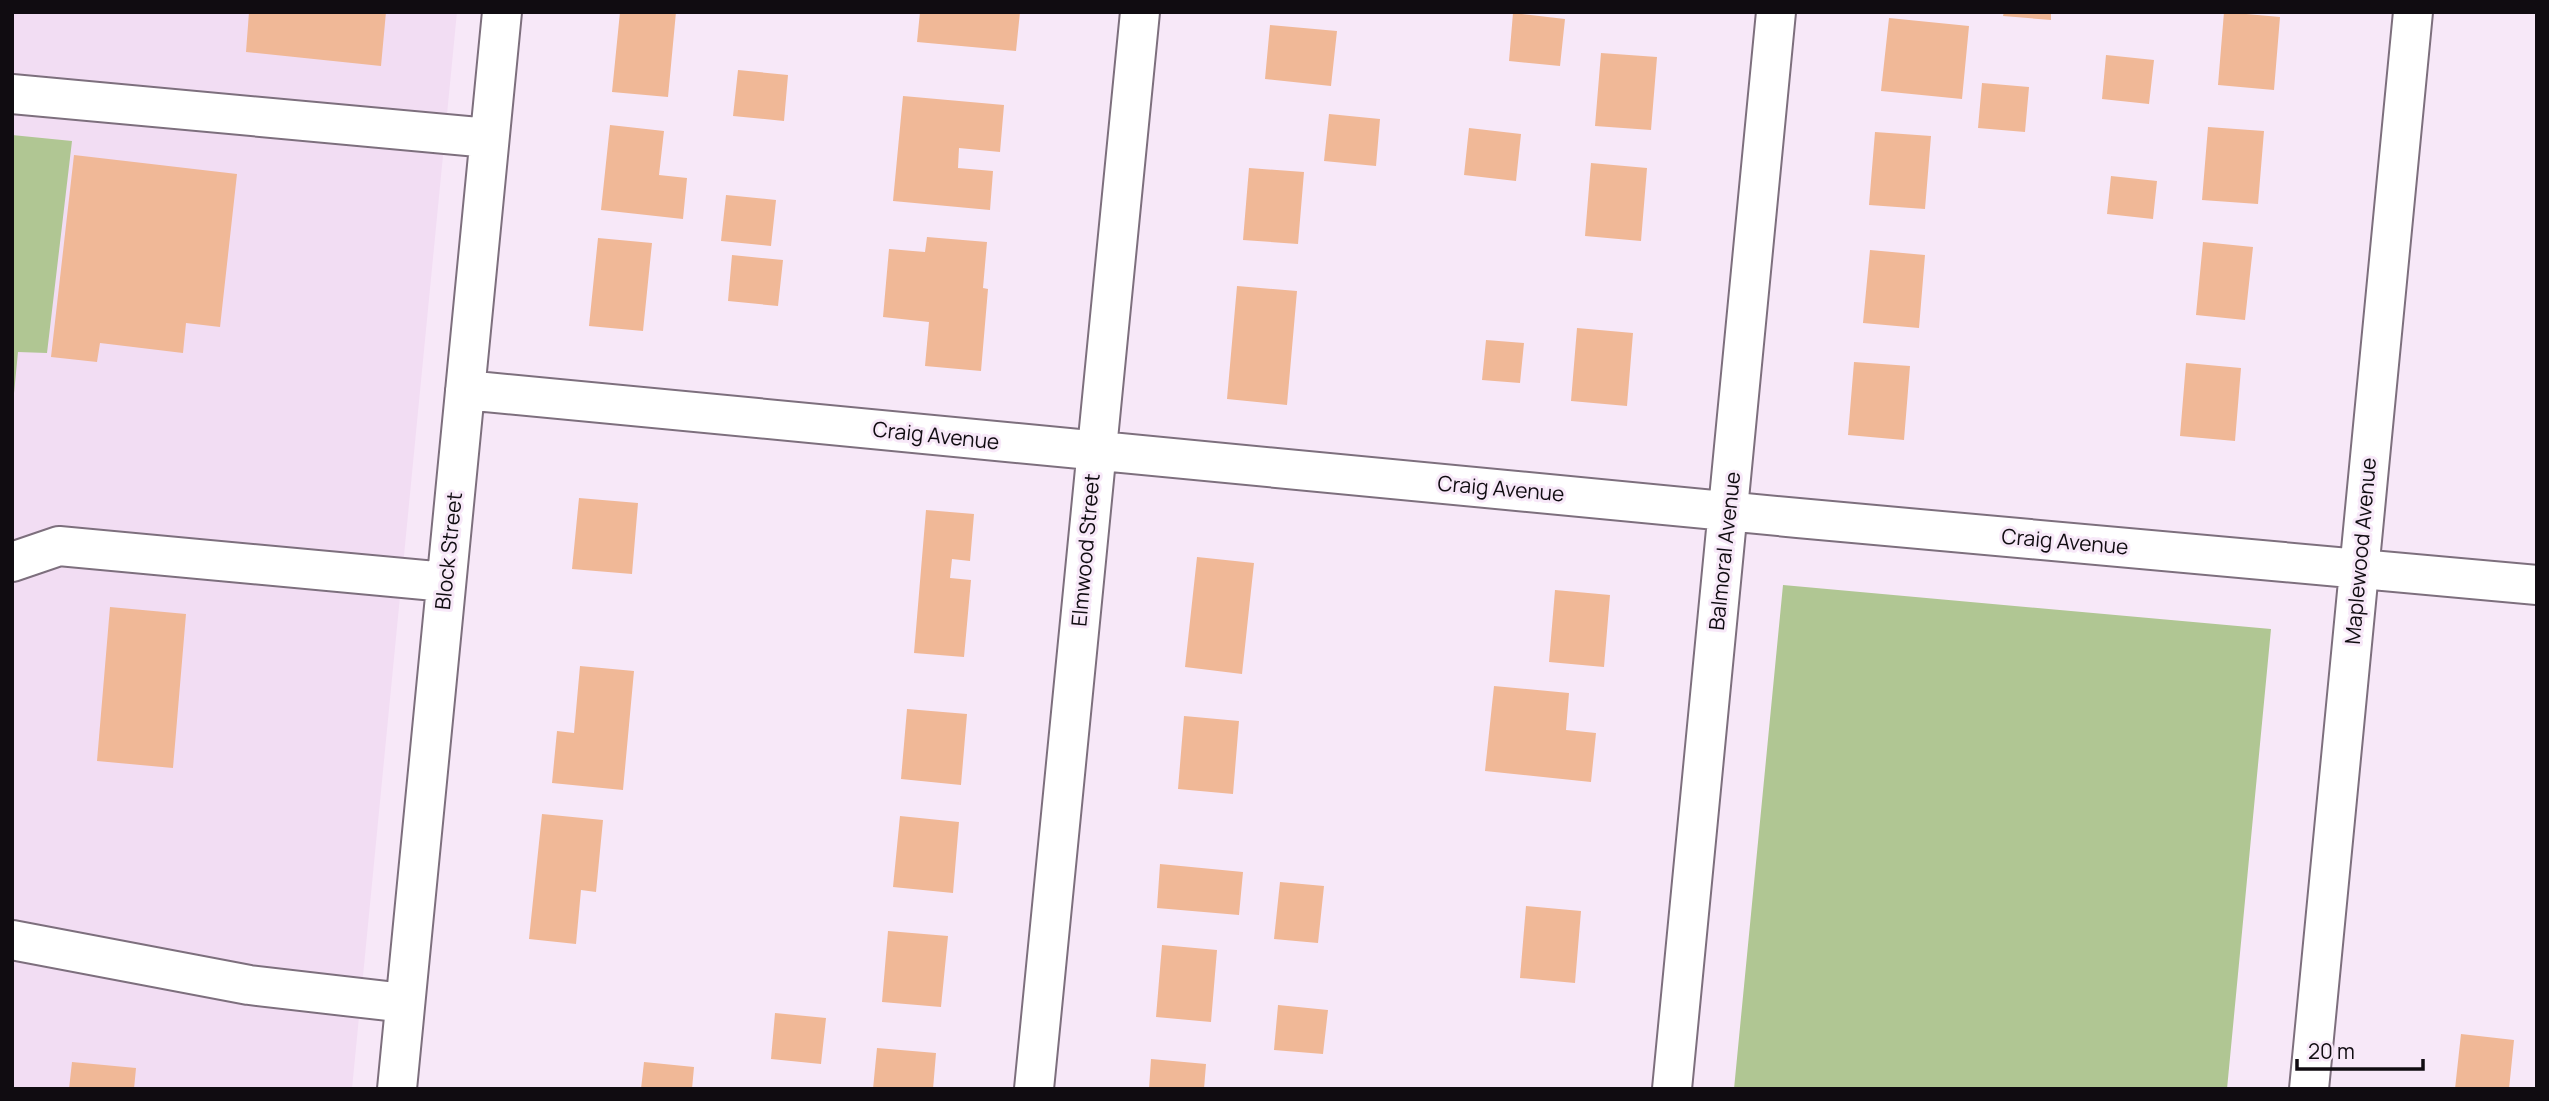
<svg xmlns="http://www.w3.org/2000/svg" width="2549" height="1101" font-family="Manrope,sans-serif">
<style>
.built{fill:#f2ddf3}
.green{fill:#b0c693}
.building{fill:#f0b897}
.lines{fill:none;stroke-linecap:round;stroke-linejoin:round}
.minor-casing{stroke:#7d6f7d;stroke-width:42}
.minor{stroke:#fff;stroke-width:38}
.labels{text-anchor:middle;stroke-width:6;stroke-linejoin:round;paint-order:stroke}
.street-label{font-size:21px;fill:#100c11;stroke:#f7e8f8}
</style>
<rect width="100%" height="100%" fill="#f7e8f8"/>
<path class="built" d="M12 12H457L352 1089H12Z"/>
<path class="green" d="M12 135 72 141 47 353 18 352 12 414Z
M1783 585 2271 629 2227 1089H1734Z"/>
<path class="building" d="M249 12H386L381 66 246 52Z
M620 12H676L668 97 612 92Z
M920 12H1020L1016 51 917 42Z
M2004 12H2051V20L2003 16Z
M2224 12 2280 17 2274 90 2218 85Z
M1513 13 1565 19 1560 66 1509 61Z
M1889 18 1969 26 1962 99 1881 91Z
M1270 25 1337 31 1331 86 1265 79Z
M1601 53 1657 57 1651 130 1595 126Z
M2106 55 2154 60 2149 104 2102 99Z
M738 70 788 75 784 121 733 116Z
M1982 83 2029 87 2025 132 1978 128Z
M903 96 1004 105 1000 152 959 148 958 168 993 171 990 210 893 201Z
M1329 114 1380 119 1376 166 1324 161Z
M610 125 664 131 659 175 687 178 683 219 601 210Z
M2208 127 2264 131 2258 204 2202 200Z
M1469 128 1521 134 1516 181 1464 175Z
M1875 132 1931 136 1925 209 1869 205Z
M74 155 237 174 220 327 186 323 183 353 100 343 97 362 51 357Z
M1591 163 1647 168 1641 241 1585 236Z
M1249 168 1304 172 1298 244 1243 240Z
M2111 176 2157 181 2153 219 2107 214Z
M726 195 776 200 771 246 721 241Z
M927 237 987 242 983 288 988 289 981 371 925 366 929 322 883 317 889 249 925 252Z
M598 238 652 243 643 331 589 326Z
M2203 242 2253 247 2245 320 2196 315Z
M1870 250 1925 255 1919 328 1863 323Z
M732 255 783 260 778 306 728 301Z
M1237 286 1297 291 1287 405 1227 399Z
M1577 328 1633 333 1627 406 1571 401Z
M1486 340 1524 343 1520 383 1482 380Z
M1854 362 1910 366 1904 440 1848 435Z
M2186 363 2241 368 2235 441 2180 436Z
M579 498 638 503 632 574 572 569Z
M926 510 974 514 970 561 952 559 950 578 971 580 964 657 914 653Z
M1197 557 1254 563 1242 674 1185 667Z
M1555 590 1610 595 1604 667 1549 662Z
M110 607 186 614 173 768 97 761Z
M580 666 634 671 623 790 552 783 557 731 574 733Z
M1494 686 1569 693 1566 730 1596 733 1591 782 1485 771Z
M907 709 967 714 961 785 901 779Z
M1184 716 1239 721 1233 794 1178 789Z
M542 814 603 820 596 892 581 890 576 944 529 939Z
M900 816 959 822 953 893 893 887Z
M1160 864 1243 872 1239 915 1157 908Z
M1280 882 1324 886 1318 943 1274 939Z
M1526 906 1581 911 1575 983 1520 978Z
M888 931 948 936 941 1007 882 1002Z
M1162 945 1217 950 1211 1022 1156 1017Z
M1278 1005 1328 1010 1323 1054 1274 1050Z
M775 1013 826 1018 821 1064 771 1059Z
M2461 1034 2514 1040 2509 1089H2455Z
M877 1048 936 1053 933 1089H873Z
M1151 1059 1206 1064 1204 1089H1149Z
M72 1062 136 1068 134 1089H69Z
M644 1062 694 1067 692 1089H641Z"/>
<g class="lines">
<g class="minor-casing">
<path id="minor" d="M12 94 489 138
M465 390 1798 518 2537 585
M12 562 59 546 446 582
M12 940 249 985 405 1003
M397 1089 502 12
M1034 1089 1140 12
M1672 1089 1776 12
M2309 1089 2413 12"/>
</g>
<use href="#minor" class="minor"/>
</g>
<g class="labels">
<g class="street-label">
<text transform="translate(936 436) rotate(6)" y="7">Craig Avenue</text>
<text transform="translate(1501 489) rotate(5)" y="7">Craig Avenue</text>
<text transform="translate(2065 542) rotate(5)" y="7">Craig Avenue</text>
<text transform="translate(1086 550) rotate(-85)" y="7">Elmwood Street</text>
<text transform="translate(449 551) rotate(-84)" y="7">Block Street</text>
<text transform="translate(1725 551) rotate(-84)" y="7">Balmoral Avenue</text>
<text transform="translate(2361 551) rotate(-85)" y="7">Maplewood Avenue</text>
</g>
</g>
<rect width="2549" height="1101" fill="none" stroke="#100c11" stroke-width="28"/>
<path d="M2297 1059v10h126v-10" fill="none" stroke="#100c11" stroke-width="3.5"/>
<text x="2308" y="1059" font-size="21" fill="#100c11" stroke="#f7e8f8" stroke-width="5" paint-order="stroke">20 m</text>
</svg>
